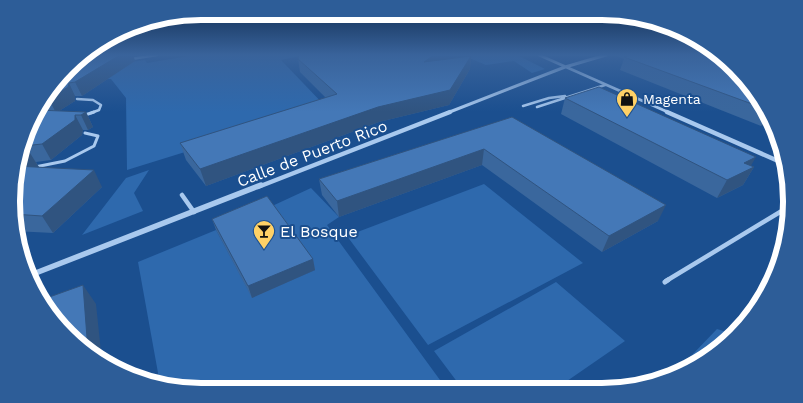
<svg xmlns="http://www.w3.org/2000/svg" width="803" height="403" font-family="'Work Sans',sans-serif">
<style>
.green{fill:#2e69ad}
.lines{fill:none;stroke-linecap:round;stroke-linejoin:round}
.lane-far3{stroke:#a9c9ee;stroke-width:2.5}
.lane-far2{stroke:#a9c9ee;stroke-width:3}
.lane-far1{stroke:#a9c9ee;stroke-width:4.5}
.lane{stroke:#a9c9ee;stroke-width:5}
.street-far2{stroke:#a9c9ee;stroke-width:3}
.street-far1{stroke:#a9c9ee;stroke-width:4.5}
.street{stroke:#a9c9ee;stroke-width:5.5}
.wall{fill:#3a679d}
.shaded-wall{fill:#305480}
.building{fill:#4478b7;stroke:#305480}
.labels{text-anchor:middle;stroke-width:4;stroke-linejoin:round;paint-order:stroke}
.far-poi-label{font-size:14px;fill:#fff;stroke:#1b4f8f;text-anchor:start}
.street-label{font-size:16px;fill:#fff;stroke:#1b4f8f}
.poi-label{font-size:16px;fill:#fff;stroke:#1b4f8f;text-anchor:start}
.rim{fill:none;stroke:#fff;stroke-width:6}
</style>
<rect width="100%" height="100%" fill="#1b4f8f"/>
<path class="green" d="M195 55H304L281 60 327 108 127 170 126 98 111 79 60 78 66 71 145 60 147 63Z
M462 55H517L545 69 532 73 514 61 486 65Z
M149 170 134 193 143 211 82 235 126 178Z
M484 184 583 263 428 345 347 236Z
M311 188 339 217 327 225 448 391H189L160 384 138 262 216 230 252 297 315 270 270 207Z
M556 282 625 341 554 390 464 391 434 351Z
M717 329 733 334 717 353 669 379Z"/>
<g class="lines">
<path class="lane-far3" d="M131 59 157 55
M77 99 93 100 101 105 99 110 91 113
M523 106 549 98 565 96
M537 107 605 85"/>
<path class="lane-far2" d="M82 116 94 112
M35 167 65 161 94 146 98 136 85 133"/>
<path class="lane-far1" d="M182 195 194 212
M666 281 790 206"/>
<path class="lane" d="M665 282 668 280"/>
<path class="street-far2" d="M539 55 670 113
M447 113 565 67 606 55"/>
<path class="street-far1" d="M667 112 785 164
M258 187 450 112"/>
<path class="street" d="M28 276 261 185"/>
</g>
<path class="wall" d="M81 55H134H133L135 61 82 96H75V101L59 111 86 112 93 127 88 130H83L82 135 51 160 36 162 39 167 102 187 53 233 14 231 13 226 15 164 43 96Z
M299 55H453L447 59 471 56 470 69 449 105 379 122 206 186 186 160 180 143 326 98 300 72 298 59Z
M615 55H717L744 76 771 121 761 126 620 70 624 59Z
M565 98 751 166 754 167 743 185 717 198 561 114Z
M512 117 658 221 602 252 482 165 339 217 322 195 319 179Z
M212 219 313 259 315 270 252 298 216 230Z"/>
<path class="shaded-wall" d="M81 55H134H133L135 61 82 96 75 82 73 65Z
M434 55H453L423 75 424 62Z
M471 56 470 69 449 105 379 122 206 186 200 169Z
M69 83 75 96V101L56 113 49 99Z
M86 112 93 127 88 130 81 115Z
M75 115 83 130 82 135 51 160 42 144Z
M767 115 771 121 761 126Z
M484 149 482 165 339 217 337 201Z
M30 153 40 169 15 170V164Z
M756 157 749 169 754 167 743 185 717 198 727 180 744 163Z
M94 170 102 187 53 233 42 216Z
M666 205 658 221 602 252 609 236Z
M313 259 315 270 252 298 248 286Z
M83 285 96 304 102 361 88 351Z"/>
<path class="building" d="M85 55H120L75 82 69 83 68 87 49 99 42 98 43 96 81 56Z
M299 55H434L424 62 471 56 450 90 378 107 200 169 180 143 337 94 298 59Z
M631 55H717L744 76 763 108 624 57Z
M599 87 756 157 744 163 754 167 727 180 565 98Z
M37 110 86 112 81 115H75V120L42 144 23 146Z
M512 117 666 205 609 236 484 149 337 201 319 179Z
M19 153H30L15 164Z
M15 166 94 170 42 216 13 214Z
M267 196 313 259 248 286 212 219Z
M83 285 88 351 67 336 41 300Z"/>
<linearGradient id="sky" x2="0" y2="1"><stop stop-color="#0f2b4f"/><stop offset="0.49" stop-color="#39639b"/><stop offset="1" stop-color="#39639b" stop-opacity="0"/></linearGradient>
<rect width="803" height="112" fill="url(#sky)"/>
<defs>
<g id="shop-pin" transform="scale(1.125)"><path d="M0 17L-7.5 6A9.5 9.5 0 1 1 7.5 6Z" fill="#ffd166" stroke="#1b4f8f"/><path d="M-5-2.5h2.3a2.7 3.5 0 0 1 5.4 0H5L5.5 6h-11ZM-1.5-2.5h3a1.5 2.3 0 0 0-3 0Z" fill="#111"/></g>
<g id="bar-pin" transform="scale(1.125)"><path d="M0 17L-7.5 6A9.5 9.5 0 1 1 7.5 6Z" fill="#ffd166" stroke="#1b4f8f"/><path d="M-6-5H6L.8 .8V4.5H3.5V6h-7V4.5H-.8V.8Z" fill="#111"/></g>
</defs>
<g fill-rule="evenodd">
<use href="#shop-pin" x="627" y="99"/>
<use href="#bar-pin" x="264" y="231"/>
</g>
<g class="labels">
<g class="far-poi-label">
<text x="643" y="104">Magenta</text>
</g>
<g class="street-label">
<text transform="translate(312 153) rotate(-21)" y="6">Calle de Puerto Rico</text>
</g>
<g class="poi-label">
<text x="280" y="237">El Bosque</text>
</g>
</g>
<path d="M0 0H803V403H0ZM201 20H602A181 181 0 0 1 783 201V202A181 181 0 0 1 602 383H201A181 181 0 0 1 20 202V201A181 181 0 0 1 201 20Z" fill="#2d5d98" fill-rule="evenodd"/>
<path class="rim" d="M201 20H602A181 181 0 0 1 783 201V202A181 181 0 0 1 602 383H201A181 181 0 0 1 20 202V201A181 181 0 0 1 201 20Z"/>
</svg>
